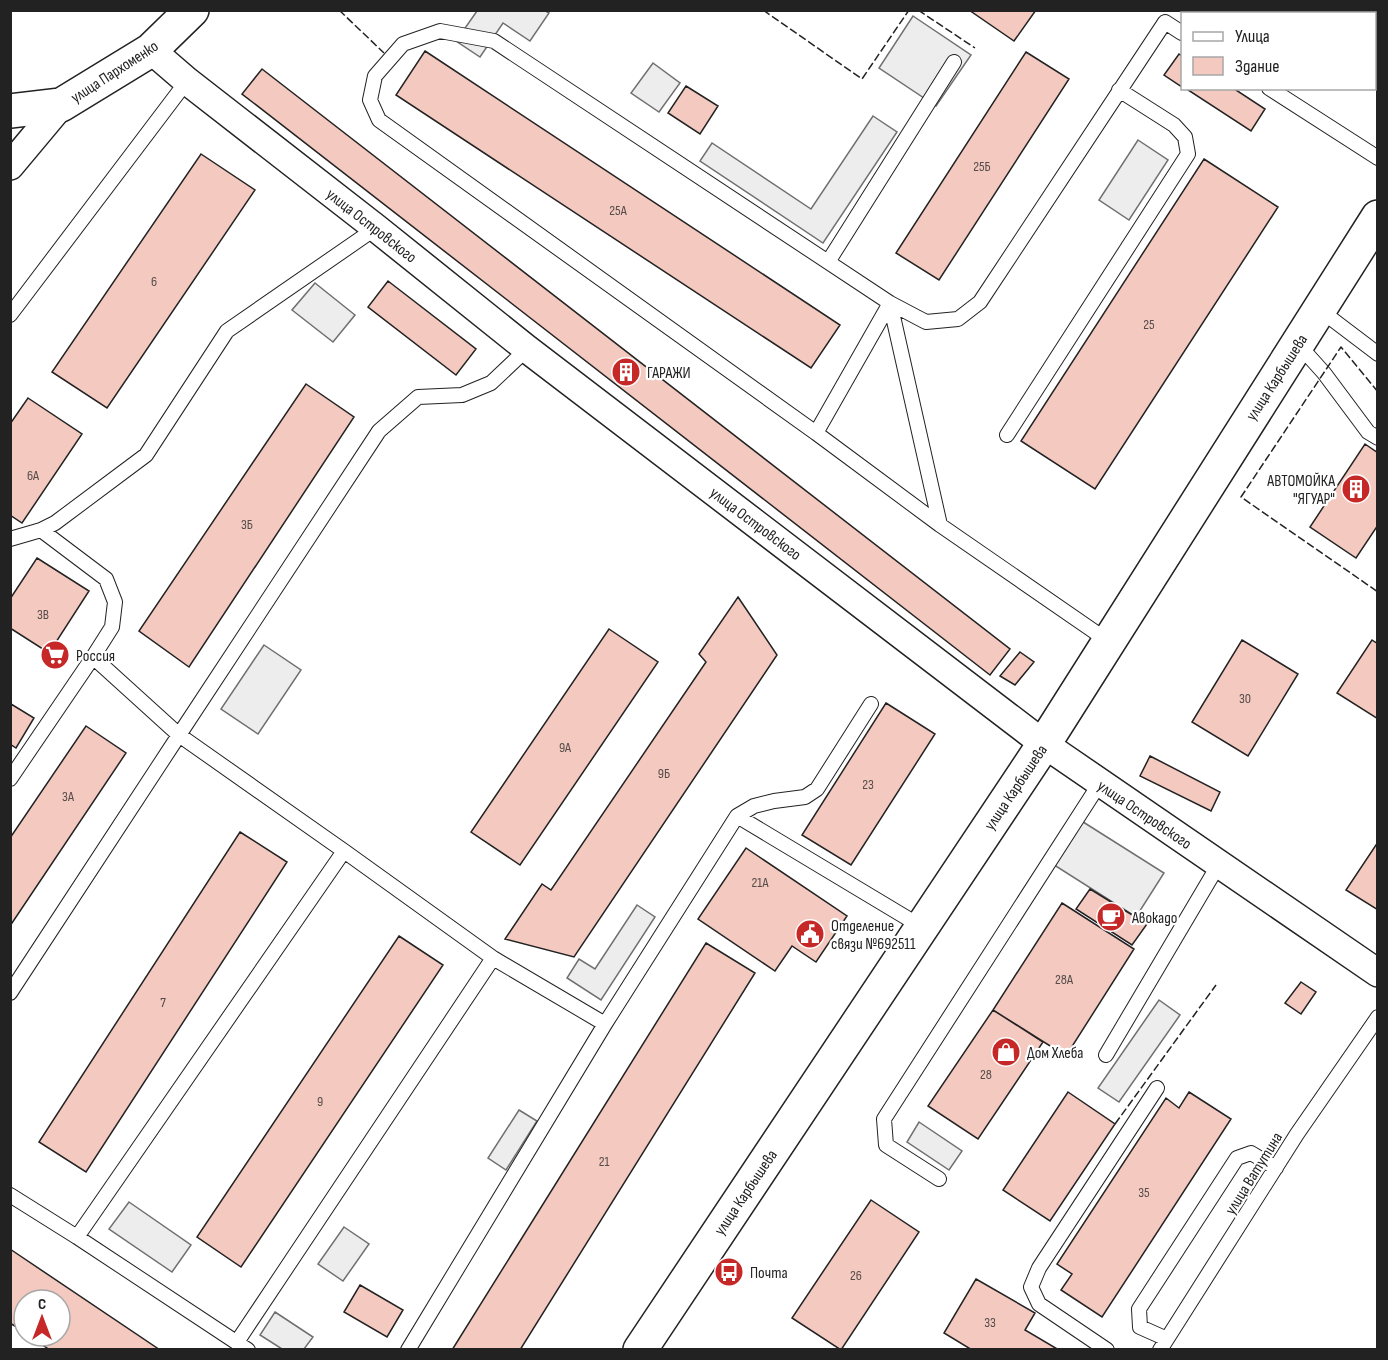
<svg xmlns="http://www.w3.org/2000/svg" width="1388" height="1360" font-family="'Sofia Sans Condensed',sans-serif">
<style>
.parking{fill:#ededed;stroke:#6f6f6f;stroke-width:1.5}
.building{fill:#f3c9c0;stroke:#222;stroke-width:1.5}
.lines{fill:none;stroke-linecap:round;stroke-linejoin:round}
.service-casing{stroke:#222;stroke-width:16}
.minor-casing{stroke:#222;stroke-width:30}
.tertiary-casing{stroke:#222;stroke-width:36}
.secondary-casing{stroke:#222;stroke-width:36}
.service{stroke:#fff;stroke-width:14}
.minor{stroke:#fff;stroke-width:27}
.tertiary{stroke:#fff;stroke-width:33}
.secondary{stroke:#fff;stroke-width:33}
.fence{stroke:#222;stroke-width:1.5;stroke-dasharray:8 3;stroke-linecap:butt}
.labels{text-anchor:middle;stroke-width:4.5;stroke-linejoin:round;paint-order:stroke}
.number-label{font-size:14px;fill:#564c4a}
.street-label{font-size:16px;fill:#222;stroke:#fff}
.poi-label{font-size:16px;fill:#222;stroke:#fff;text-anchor:start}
</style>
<rect width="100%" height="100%" fill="#fff"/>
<path class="parking" d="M544 10 549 13 530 41 503 23 480 57 456 41 477 11Z
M913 16 971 55 936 106 879 68Z
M653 63 680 83 659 112 631 93Z
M873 116 897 132 823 243 700 161 712 143 811 209Z
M1138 140 1168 160 1129 220 1099 200Z
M315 283 355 315 333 342 292 310Z
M264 645 301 670 258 734 221 709Z
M1080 820 1164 873 1136 917 1051 863Z
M637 905 655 917 601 1000 567 978 579 959 595 969Z
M1159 1000 1180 1015 1119 1102 1098 1088Z
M519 1110 537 1121 506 1170 488 1158Z
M919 1122 962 1151 949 1170 907 1142Z
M129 1202 191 1245 172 1272 109 1229Z
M344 1227 369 1244 343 1281 318 1264Z
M275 1312 313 1337 304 1349H282L260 1335Z"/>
<path class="building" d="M969 10H1036L1014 41Z
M1248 10H1303L1308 14H1253Z
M425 51 840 325 811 368 396 95Z
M1026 52 1069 79 939 280 896 253Z
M1179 54 1182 56V87L1164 75Z
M262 69 1010 649 990 675 242 94Z
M686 86 718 106 700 134 668 113Z
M1185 88H1233L1265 109 1251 131Z
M201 154 255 190 107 408 52 372Z
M1204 159 1278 207 1095 489 1021 441Z
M388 281 476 349 456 375 368 307Z
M306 384 354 417 189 667 139 631Z
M28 398 82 434 22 523 10 515V424Z
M1365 444 1378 453V525L1356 558 1310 527Z
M37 558 89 591 49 653 10 628V599Z
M738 597 777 655 574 957 505 939 542 884 551 890 706 662 699 654Z
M609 629 658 662 520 865 471 832Z
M1242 640 1298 674 1248 756 1192 722Z
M1372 640 1378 644V719L1337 693Z
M1020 652 1034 662 1015 685 1000 676Z
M886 703 935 734 851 865 802 835Z
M11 704 34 718 16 748 10 744Z
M86 726 126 753 10 926V838Z
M1150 756 1220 792 1211 811 1140 776Z
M240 832 287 862 86 1172 39 1142Z
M1378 842V910L1346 890Z
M746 848 847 916 816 962 792 946 775 971 698 919Z
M1090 889 1147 924 1132 945 1076 909Z
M1062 903 1134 949 1066 1056 993 1010Z
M399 936 443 965 241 1267 197 1237Z
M706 943 755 973 520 1350H452Z
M1301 982 1316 992 1301 1014 1285 1003Z
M993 1010 1043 1042 978 1139 928 1106Z
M1068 1092 1115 1124 1050 1221 1003 1190Z
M1189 1092 1231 1119 1102 1317 1061 1290 1072 1274 1057 1264 1166 1098 1179 1108Z
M871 1200 919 1232 841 1350 792 1318Z
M10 1249 160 1350H50L29 1336H60V1300H24V1332L10 1323Z
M976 1279 1035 1313 1025 1330 1059 1350H972L944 1333Z
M360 1285 403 1310 387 1337 344 1312Z"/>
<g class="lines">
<g class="service-casing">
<path id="service" d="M1335 10 1339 14
M1374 37 1378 39
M1269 88 1378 158
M828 262 954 62
M890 303 816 433 940 525 1108 641
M890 303 940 525
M1320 310 1378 354
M10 315 187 81
M1297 343 1324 373 1368 432 1378 438
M816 433 379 120 370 100 375 76 403 44 440 31 494 41 890 303 926 322 958 319 980 302 1165 22 1182 33
M1007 435 1188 154 1185 137 1174 125 1119 90
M41 530 106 579 115 602 112 627 93 657 179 735 379 431 418 397 462 395 491 383 527 349
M10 539 41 530 55 523 146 455 227 331 376 228
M10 779 93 657
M737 816 922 927
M493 958 605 1024
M10 993 179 735 344 851 493 958 237 1342
M1106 1055 1219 864
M939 1179 886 1145 884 1119 1100 783
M10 1195 77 1237 344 851
M77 1237 248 1350
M1167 1339 1140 1327 1139 1309 1237 1158 1251 1153 1276 1168
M408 1350 605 1024 737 816 754 806 774 801 805 797 817 789 871 704
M1107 1350 1039 1304 1031 1287 1039 1268 1157 1088
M1160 1350 1297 1134 1378 1017"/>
</g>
<g class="minor-casing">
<path id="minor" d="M151 50 187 81 376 228 527 349 1044 744 1378 973
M10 166 61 105"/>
</g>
<g class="tertiary-casing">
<path id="tertiary" d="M640 1350 1044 744 1378 217"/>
</g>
<g class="secondary-casing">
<path id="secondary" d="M10 111 61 105 151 50 192 10"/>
</g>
<use href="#service" class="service"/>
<use href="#minor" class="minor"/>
<use href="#tertiary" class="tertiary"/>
<use href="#secondary" class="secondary"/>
<path class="fence" d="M339 10 384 53
M763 10 862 79 909 10
M918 10 975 48
M1378 392 1341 347 1241 497 1378 592
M1115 1124 1216 985"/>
</g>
<defs>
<g id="building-disc" transform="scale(1.5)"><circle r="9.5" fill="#c62828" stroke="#fff"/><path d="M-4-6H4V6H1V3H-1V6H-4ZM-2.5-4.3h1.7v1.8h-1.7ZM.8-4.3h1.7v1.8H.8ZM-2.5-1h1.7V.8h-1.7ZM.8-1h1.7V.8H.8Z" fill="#fff"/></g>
<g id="supermarket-disc" transform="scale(1.5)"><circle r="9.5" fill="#c62828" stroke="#fff"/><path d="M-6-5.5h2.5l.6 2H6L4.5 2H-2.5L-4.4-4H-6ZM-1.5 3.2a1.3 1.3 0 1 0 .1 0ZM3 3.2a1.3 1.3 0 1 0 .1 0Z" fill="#fff"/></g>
<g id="cafe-disc" transform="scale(1.5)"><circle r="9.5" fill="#c62828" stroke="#fff"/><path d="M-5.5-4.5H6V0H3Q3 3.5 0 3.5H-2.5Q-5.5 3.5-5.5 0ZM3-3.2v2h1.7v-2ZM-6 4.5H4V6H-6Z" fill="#fff"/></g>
<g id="civic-disc" transform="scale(1.5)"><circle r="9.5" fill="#c62828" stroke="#fff"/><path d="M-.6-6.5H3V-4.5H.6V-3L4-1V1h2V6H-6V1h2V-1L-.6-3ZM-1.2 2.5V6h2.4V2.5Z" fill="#fff"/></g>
<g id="shop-disc" transform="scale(1.5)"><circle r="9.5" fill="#c62828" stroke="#fff"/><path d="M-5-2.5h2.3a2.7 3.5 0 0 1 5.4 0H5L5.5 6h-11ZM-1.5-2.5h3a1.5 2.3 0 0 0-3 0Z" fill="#fff"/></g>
<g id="bus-disc" transform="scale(1.5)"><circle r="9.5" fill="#c62828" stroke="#fff"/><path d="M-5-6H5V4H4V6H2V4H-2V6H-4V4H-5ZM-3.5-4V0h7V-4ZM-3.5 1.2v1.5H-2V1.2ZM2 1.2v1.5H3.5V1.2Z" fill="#fff"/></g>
</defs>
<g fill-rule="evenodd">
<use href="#building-disc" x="626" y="372"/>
<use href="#building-disc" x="1356" y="489"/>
<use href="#supermarket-disc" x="55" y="655"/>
<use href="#cafe-disc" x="1111" y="917"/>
<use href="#civic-disc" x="810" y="934"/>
<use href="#shop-disc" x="1006" y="1052"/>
<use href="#bus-disc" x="729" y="1272"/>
</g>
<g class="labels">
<g class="number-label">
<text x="982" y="171">25Б</text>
<text x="618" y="215">25А</text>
<text x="154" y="286">6</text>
<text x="1149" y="329">25</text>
<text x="33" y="480">6А</text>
<text x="247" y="529">3Б</text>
<text x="43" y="619">3В</text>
<text x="1245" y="703">30</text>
<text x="565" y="752">9А</text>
<text x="664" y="778">9Б</text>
<text x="868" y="789">23</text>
<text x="68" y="801">3А</text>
<text x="760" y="887">21А</text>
<text x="1064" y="984">28А</text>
<text x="163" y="1007">7</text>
<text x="986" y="1079">28</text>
<text x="320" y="1106">9</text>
<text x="604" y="1166">21</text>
<text x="1144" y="1197">35</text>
<text x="856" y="1280">26</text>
<text x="990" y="1327">33</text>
</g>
<g class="street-label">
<text transform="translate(114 71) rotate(-33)" y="6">улица Пархоменко</text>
<text transform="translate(372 225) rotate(38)" y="6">улица Островского</text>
<text transform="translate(1276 377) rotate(-57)" y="6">улица Карбышева</text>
<text transform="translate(756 523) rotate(37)" y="6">улица Островского</text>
<text transform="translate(1015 787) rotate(-56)" y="6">улица Карбышева</text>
<text transform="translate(1145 814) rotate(34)" y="6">улица Островского</text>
<text transform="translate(1253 1173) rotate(-58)" y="6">улица Ватутина</text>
<text transform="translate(745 1192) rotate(-56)" y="6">улица Карбышева</text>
</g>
<g class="poi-label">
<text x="647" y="378">ГАРАЖИ</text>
<text x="1335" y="486" text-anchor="end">АВТОМОЙКА<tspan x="1335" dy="18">"ЯГУАР"</tspan></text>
<text x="76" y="661">Россия</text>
<text x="1132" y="923">Авокадо</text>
<text x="831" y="931">Отделение<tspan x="831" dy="18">связи №692511</tspan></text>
<text x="1027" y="1058">Дом Хлеба</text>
<text x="750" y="1278">Почта</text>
</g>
</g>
<rect width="1388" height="1360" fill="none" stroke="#222222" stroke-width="24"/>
<rect x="1181" y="12" width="195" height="78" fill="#ffffff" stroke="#a7a7a7" stroke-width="1.5"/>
<rect x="1193" y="32" width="30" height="9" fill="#ffffff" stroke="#a7a7a7" stroke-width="1.5"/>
<text x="1235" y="42" font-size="18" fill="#222222">Улица</text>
<rect x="1193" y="57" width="30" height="18" fill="#f3c9c0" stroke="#a7a7a7" stroke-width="1.5"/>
<text x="1235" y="72" font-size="18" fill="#222222">Здание</text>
<g transform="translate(42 1318)"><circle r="28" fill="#ffffff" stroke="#a7a7a7" stroke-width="1.5"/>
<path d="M0-4.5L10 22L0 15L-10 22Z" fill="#c62828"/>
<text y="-9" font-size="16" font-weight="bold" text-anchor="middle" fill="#222222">С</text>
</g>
</svg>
